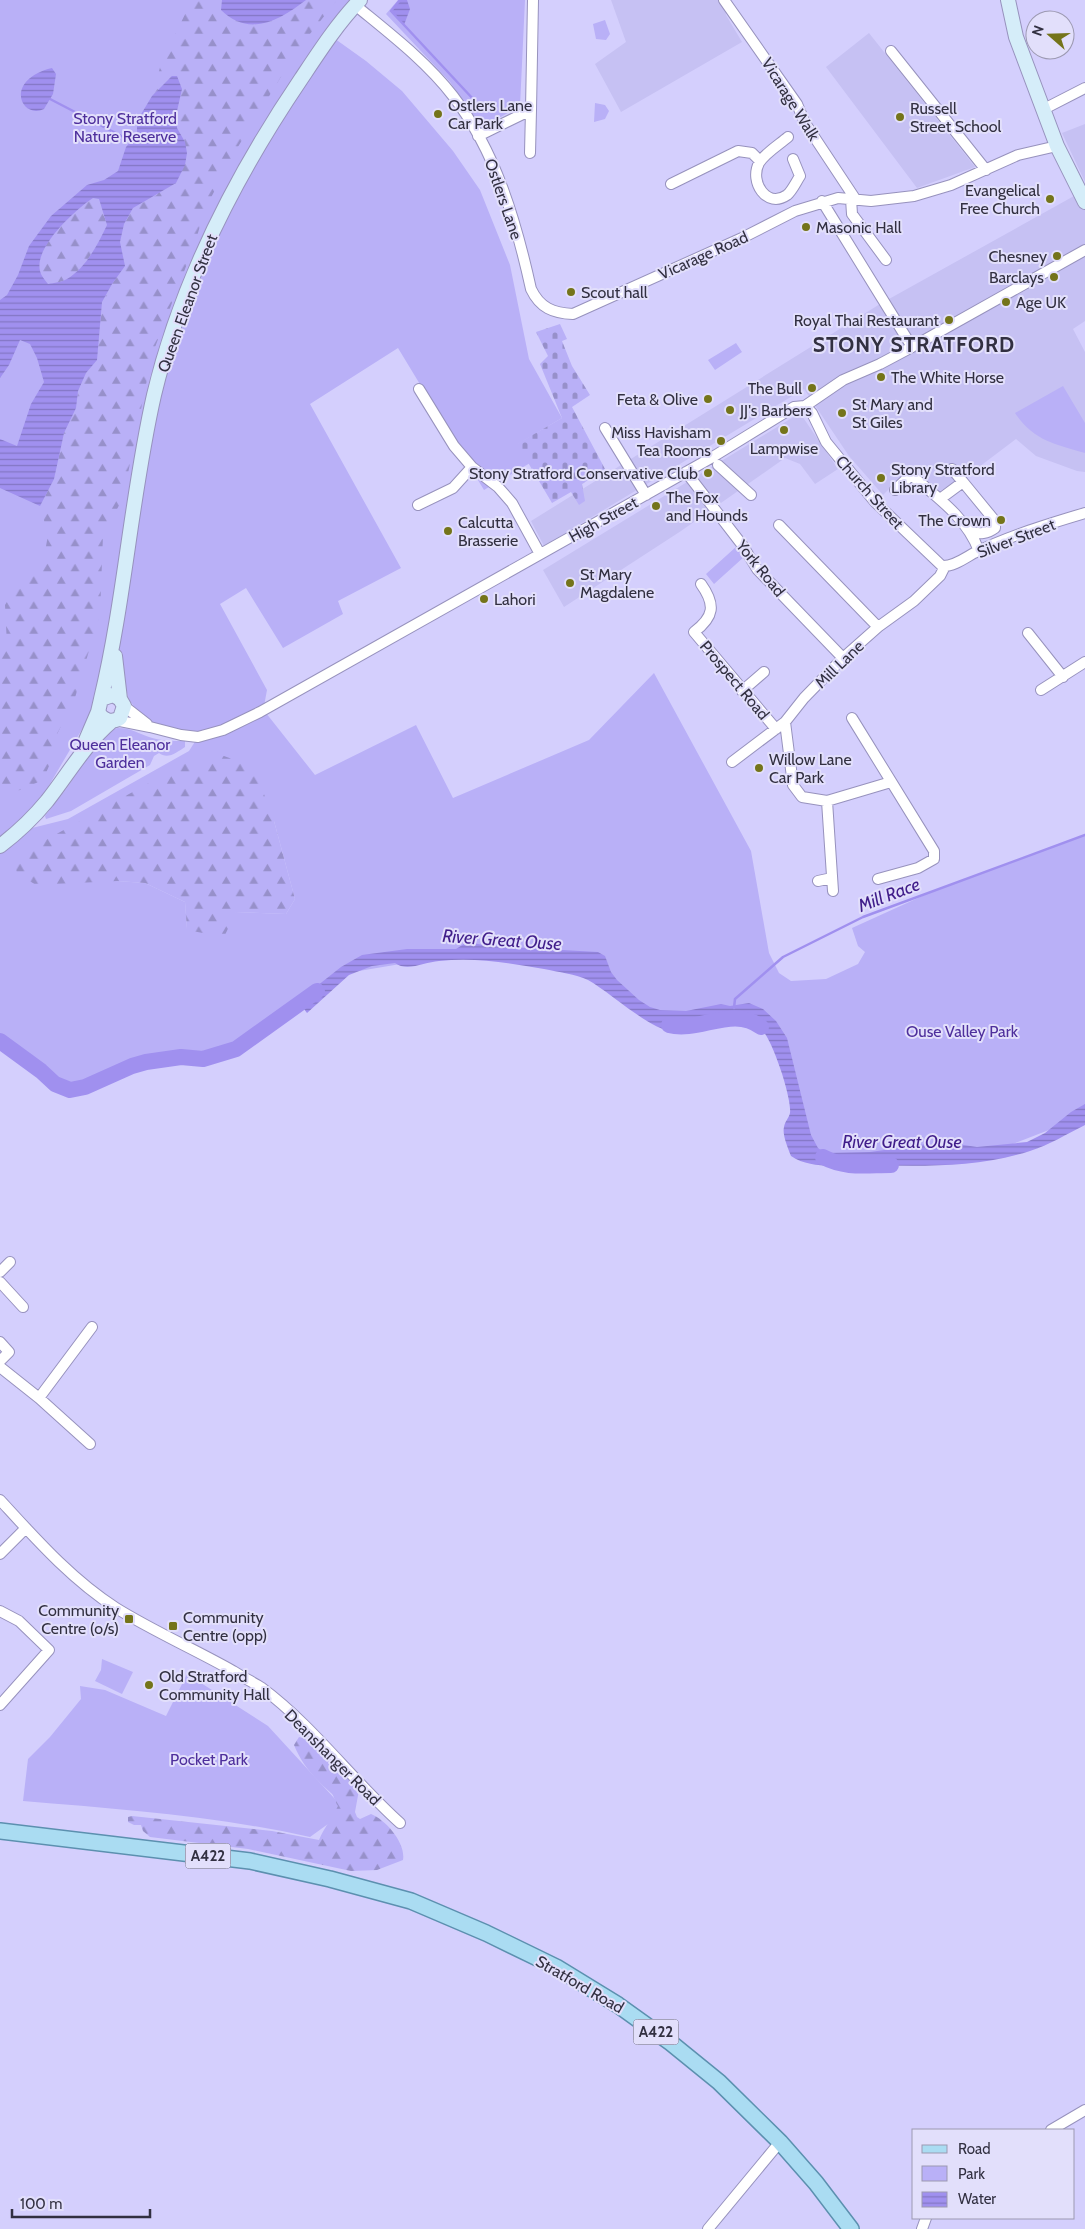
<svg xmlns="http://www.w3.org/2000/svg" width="1085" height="2229" font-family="Cabin,sans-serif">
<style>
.built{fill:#c6c1f3}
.green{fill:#b9b0f7;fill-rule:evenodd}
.forest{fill:url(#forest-firs)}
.cemetery{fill:url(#cemetery-stones)}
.water{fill:url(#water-rules);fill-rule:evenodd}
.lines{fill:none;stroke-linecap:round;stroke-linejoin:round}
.stream{stroke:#a090ef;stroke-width:2.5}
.river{stroke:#a090ef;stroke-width:16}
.street-casing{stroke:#9792bd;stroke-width:12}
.secondary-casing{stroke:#9792bd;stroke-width:16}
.primary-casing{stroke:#5c90af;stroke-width:18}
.street{stroke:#fff;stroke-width:10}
.secondary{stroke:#d5edf9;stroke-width:14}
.primary{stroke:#aadcf2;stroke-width:15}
.poi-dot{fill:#74741a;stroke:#e2dffb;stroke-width:2}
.labels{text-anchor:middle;stroke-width:4;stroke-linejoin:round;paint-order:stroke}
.shield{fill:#e2dffb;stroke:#676479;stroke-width:1}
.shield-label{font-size:15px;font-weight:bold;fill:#323041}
.street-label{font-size:16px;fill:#323041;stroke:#e2dffb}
.poi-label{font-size:16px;fill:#323041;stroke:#e2dffb;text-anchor:start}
.park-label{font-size:16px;fill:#4e2f9c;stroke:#e2dffb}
.water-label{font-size:18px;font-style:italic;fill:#401d8a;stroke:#e2dffb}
.district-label{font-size:21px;font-weight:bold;letter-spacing:1px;fill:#323041;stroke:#e2dffb}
</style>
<defs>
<pattern id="forest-firs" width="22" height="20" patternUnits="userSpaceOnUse" patternTransform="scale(1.25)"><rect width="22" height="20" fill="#b9b0f7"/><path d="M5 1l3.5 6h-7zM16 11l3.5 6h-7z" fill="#9790ca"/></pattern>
<pattern id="cemetery-stones" width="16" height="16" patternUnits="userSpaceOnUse" patternTransform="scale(1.25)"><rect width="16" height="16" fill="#b9b0f7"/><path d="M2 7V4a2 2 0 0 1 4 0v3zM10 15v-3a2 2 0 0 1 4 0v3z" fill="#9790ca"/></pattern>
<pattern id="water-rules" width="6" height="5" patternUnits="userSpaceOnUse" patternTransform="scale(1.25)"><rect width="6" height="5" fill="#a090ef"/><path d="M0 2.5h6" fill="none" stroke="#8376c3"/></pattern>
</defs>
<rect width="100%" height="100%" fill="#d4cffd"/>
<path class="built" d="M611 0H724L726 15 742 42 621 112 595 64 626 42Z
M869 33 975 167 917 188 826 67Z
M1085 124V182L1062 133Z
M1085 185V321L1073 329 1085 352V472L1077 471 1036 456 1016 439 971 473 938 492 912 466 883 495 849 456 804 389 544 546 531 521 880 304 1074 196Z
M800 413 838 469 815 484 800 464 785 458 681 531 564 607 543 570Z"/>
<path class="green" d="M0 0H360L331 36 366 61 402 91 453 151 480 190 510 265 529 359 562 418 518 444 530 463 484 490 398 348 310 404 401 568 338 601 343 614 283 648 246 588 220 604 267 690 264 706 266 713 315 775 416 725 453 798 589 740 654 673 751 851 769 953 779 973 791 981 826 979 858 964 865 952 858 946 852 928 929 893 1085 835V1116L964 1163 816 1159 769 1018 758 1009 663 1021 577 973 466 953 347 973 247 1043 67 1084 25 1064 0 1040ZM116 629 121 670 129 700 150 727 198 737 189 751 68 819 20 831 27 823 88 719ZM274 821 295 899 286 914 236 912 187 929 185 902 145 883 117 881Z
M398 0H525L520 106 481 128 450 82 386 14Z
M605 20 610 34 606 40 596 39 593 24Z
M595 103 605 105 609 111 605 119 594 122Z
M736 343 742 352 715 370 708 360Z
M1063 386 1085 423V453C1055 444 1034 441 1015 413Z
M737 546 745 556 714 584 706 574Z
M118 728C130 728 138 733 149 737 160 741 172 741 185 741V747C177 752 168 760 159 753L154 756 150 765 71 811 46 819 45 816C54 804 63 794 71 782 84 764 94 733 118 728Z
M102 1659 133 1672 122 1694 95 1681 101 1670Z
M187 1674 268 1726 346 1811 310 1837C216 1816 119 1809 23 1801L28 1759 50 1737 81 1699 80 1686 105 1690 166 1716Z"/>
<path class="forest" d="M183 0H222L221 10 286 16 306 0H337L298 49 236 150 205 209 195 243 152 355 123 498 103 535 100 614 74 701 55 738V752L43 780 20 790 0 795V649L7 645 5 605 21 579 43 563 48 535 40 506 54 479 64 433 76 408 78 391 86 373 97 360 102 302 112 284 125 266 120 242 124 224 133 208 157 195 185 142C173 121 176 112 182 89L172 76 152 96 161 64 187 10Z
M93 198 99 199 107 225C98 244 86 268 67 279 62 282 54 283 48 285 46 281 41 276 40 271 34 246 75 210 93 198Z
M224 756 254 767 274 821 295 899 286 914 236 912 224 937 187 930 185 902 145 883 117 881 36 885 17 873 13 858 187 762Z
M299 1737C319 1742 325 1759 338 1772 341 1776 348 1777 351 1781 354 1785 355 1787 359 1790L355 1812 357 1817 360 1819 371 1814C386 1820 406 1843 403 1860L377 1870 351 1871 248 1849 150 1837 143 1831 141 1825H134L128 1822V1817L132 1816 272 1831 319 1840C324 1828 332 1818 338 1806 335 1802 334 1795 331 1793 316 1780 302 1765 294 1745Z"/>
<path class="cemetery" d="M560 324 567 339 562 341 572 366 590 395 572 407 605 469 582 484 585 501 579 505 571 492 552 503 517 444 562 418 540 364 548 356 536 332Z"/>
<path class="water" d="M222 0H306C280 20 249 38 221 10Z
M400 0H407L410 9 404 25 391 11Z
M52 68 56 74 53 94 44 109C21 120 3 80 52 68Z
M172 76H177L182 89 177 111V128L185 142 187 153 185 165 176 183 133 208 124 224 120 242 125 266 112 284 102 302 97 360 86 373 78 391 76 408 64 433 54 479 40 506 0 488V439L17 446 31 404 44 382 37 358 30 344 20 340 9 365 0 378V300L7 295 18 275 29 246 51 216 87 185 104 180 118 171 126 147 137 134V121L152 96ZM93 198 99 199 107 225C98 244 86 268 67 279 62 282 54 283 48 284 46 281 41 276 40 271 34 247 75 210 93 198Z
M467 942 489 946 598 952 605 956 611 972 617 980 639 1000 650 1007 660 1010 686 1011 721 1004 730 1006 749 1003 763 1009 776 1021 787 1038 811 1135 818 1148 825 1153 870 1152 927 1144H957L977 1147 1027 1142 1045 1133 1071 1112 1085 1104V1125C1067 1134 1049 1145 1030 1151 974 1169 915 1166 858 1165 836 1165 810 1169 791 1156 788 1148 782 1135 784 1127 785 1121 789 1118 790 1113 792 1098 773 1042 763 1031 748 1014 720 1015 699 1020 689 1022 687 1031 672 1031 650 1030 610 992 588 980 576 974 558 972 544 969 509 963 475 957 439 961 425 962 407 972 395 963L372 966 349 975 307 1013 298 1001 341 967 362 955 407 949H456Z"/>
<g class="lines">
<path class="stream" d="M400 0 391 11 474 100
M50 99 131 141
M734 1008 735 999 783 957 863 917 1085 835"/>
<path class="river" d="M669 1025C699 1033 733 1005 761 1027
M0 1041 41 1071 55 1084 70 1090 85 1087 132 1066 146 1062 181 1057 203 1059 236 1049 317 991
M823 1157C846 1169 866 1165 891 1165"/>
<g class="street-casing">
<path id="street" d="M724 0 797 104 805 123 856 200
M355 5C389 33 426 61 453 96 496 152 516 221 531 289 540 308 553 313 573 314L742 238 795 211 838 198 871 201 914 196 951 185 1018 155 1057 146
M891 51 986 170
M1044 109 1085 88
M478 136 531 110 533 0
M788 137C780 144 765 153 759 163 749 182 767 209 787 195 792 191 796 182 800 176L793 159
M530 153 531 110
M671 184 738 151 752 153 760 161
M851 199 852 214 886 260
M822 201 912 347
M419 389 454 446 472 467 498 487 512 503 540 554
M805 406 812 413 826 442 875 502 942 566C953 567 965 558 974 553 1009 536 1048 524 1085 513
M605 428 646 495
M718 465 751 495
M952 469 963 482
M686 472 743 546 757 569 843 658
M895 490 911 475C937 497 967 518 979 551
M940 499 963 482 995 521V528C987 534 980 534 970 532
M418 505 453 488 472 467
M779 525 878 627
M701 584C716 605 714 617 694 632L776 729
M1028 633 1063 677
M1041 690 1085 662
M742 691 764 672
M124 706 147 724
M852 718 934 851V859L918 868 878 879
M115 720 150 727 181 735 198 737 223 730 260 712 711 458 794 407 805 406 843 380 880 364 912 347 1085 250
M785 722 793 785 802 797 827 801 891 782
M732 762 785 722 804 698 843 658 878 627 914 601 940 576 945 566
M827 801 833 891
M818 881 832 878
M0 1272 10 1262
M0 1282 23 1307
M0 1342 9 1352 0 1361
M0 1367 39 1398 92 1327
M39 1398 90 1444
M0 1500C35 1538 71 1579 116 1608 153 1631 194 1649 233 1671 242 1677 253 1682 262 1688 312 1725 353 1781 400 1823
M0 1554 26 1528
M0 1611 19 1621 49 1650 0 1705
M1051 2130 1085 2110
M708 2229 780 2142
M922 2229 926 2218"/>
</g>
<g class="secondary-casing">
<path id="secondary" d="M1008 0 1016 37 1057 146 1085 202
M115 656 120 699
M101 699C125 599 131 496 154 395 181 282 236 175 301 79 319 52 337 24 360 0
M86 740 98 712 101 699 113 695 120 699 124 706 120 718C112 723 103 721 98 712
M0 846C17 833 33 818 47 801 69 773 85 744 112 721"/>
</g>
<g class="primary-casing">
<path id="primary" d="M0 1831 250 1861 330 1879 411 1901 486 1933 556 1967 618 2005 671 2043 719 2082 780 2142 816 2183 851 2229"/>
</g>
<use href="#street" class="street"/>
<use href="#secondary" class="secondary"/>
<use href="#primary" class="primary"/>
</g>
<g class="poi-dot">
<circle cx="438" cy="114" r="5"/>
<circle cx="900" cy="117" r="5"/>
<circle cx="1050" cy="199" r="5"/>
<circle cx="806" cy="227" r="5"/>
<circle cx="1057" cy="256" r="5"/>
<circle cx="1054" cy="277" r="5"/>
<circle cx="571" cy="292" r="5"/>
<circle cx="1006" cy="302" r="5"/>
<circle cx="949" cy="320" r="5"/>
<circle cx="881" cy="377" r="5"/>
<circle cx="812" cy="388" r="5"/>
<circle cx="708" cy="399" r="5"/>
<circle cx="730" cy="410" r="5"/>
<circle cx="842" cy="413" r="5"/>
<circle cx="784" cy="430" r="5"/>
<circle cx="721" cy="441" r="5"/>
<circle cx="708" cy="473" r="5"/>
<circle cx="881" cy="478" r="5"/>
<circle cx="656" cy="506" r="5"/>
<circle cx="1001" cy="520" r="5"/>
<circle cx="448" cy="531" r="5"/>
<circle cx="570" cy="583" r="5"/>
<circle cx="484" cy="599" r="5"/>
<circle cx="759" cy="768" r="5"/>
<rect x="124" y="1614" width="10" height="10" rx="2.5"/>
<rect x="168" y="1621" width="10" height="10" rx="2.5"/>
<circle cx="149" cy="1685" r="5"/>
</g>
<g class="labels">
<g class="shield">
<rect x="185.5" y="1843.5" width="45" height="25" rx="4"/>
<rect x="633.5" y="2019.5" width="45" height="25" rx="4"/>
</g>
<g class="shield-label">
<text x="208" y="1861">A422</text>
<text x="656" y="2037">A422</text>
</g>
<g class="street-label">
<text transform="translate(791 99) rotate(58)" y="6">Vicarage Walk</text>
<text transform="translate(504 199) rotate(71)" y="6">Ostlers Lane</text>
<text transform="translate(703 255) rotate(-24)" y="6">Vicarage Road</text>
<text transform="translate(187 303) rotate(-70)" y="6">Queen Eleanor Street</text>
<text transform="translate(870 492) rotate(48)" y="6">Church Street</text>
<text transform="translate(603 519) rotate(-29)" y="6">High Street</text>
<text transform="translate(1016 538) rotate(-21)" y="6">Silver Street</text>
<text transform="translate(761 568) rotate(51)" y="6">York Road</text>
<text transform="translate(839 664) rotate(-44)" y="6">Mill Lane</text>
<text transform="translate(735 680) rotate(50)" y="6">Prospect Road</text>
<text transform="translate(333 1757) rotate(45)" y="6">Deanshanger Road</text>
<text transform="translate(580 1984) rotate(30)" y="6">Stratford Road</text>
</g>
<g class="poi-label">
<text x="448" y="111">Ostlers Lane<tspan x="448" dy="18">Car Park</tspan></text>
<text x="910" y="114">Russell<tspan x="910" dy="18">Street School</tspan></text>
<text x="1040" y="196" text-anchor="end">Evangelical<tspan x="1040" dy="18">Free Church</tspan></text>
<text x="816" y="233">Masonic Hall</text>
<text x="1047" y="262" text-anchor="end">Chesney</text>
<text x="1044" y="283" text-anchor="end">Barclays</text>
<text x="581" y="298">Scout hall</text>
<text x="1016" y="308">Age UK</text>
<text x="939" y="326" text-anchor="end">Royal Thai Restaurant</text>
<text x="891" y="383">The White Horse</text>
<text x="802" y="394" text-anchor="end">The Bull</text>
<text x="698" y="405" text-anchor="end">Feta &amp; Olive</text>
<text x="852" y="410">St Mary and<tspan x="852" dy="18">St Giles</tspan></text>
<text x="740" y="416">JJ's Barbers</text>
<text x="711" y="438" text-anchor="end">Miss Havisham<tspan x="711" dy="18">Tea Rooms</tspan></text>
<text x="784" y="454" text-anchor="middle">Lampwise</text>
<text x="891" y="475">Stony Stratford<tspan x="891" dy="18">Library</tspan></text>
<text x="698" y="479" text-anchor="end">Stony Stratford Conservative Club</text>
<text x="666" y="503">The Fox<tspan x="666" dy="18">and Hounds</tspan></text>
<text x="991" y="526" text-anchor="end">The Crown</text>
<text x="458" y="528">Calcutta<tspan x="458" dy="18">Brasserie</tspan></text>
<text x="580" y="580">St Mary<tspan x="580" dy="18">Magdalene</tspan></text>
<text x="494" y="605">Lahori</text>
<text x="769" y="765">Willow Lane<tspan x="769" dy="18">Car Park</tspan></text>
<text x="119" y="1616" text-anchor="end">Community<tspan x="119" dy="18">Centre (o/s)</tspan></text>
<text x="183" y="1623">Community<tspan x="183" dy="18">Centre (opp)</tspan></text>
<text x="159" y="1682">Old Stratford<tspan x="159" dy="18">Community Hall</tspan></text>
</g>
<g class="park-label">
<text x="125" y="124">Stony Stratford<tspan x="125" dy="18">Nature Reserve</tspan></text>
<text x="120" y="750">Queen Eleanor<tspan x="120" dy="18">Garden</tspan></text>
<text x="962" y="1037">Ouse Valley Park</text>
<text x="209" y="1765">Pocket Park</text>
</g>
<g class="water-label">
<text transform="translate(889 895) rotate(-21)" y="6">Mill Race</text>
<text transform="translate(502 940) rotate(4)" y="6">River Great Ouse</text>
<text x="902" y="1148">River Great Ouse</text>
</g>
<g class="district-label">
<text x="914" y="352">STONY STRATFORD</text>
</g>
</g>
<rect x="912" y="2129" width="162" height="90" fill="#e2dffb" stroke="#9c99b1"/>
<rect x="922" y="2145" width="25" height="8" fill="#aadcf2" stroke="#9c99b1"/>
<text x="958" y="2154" font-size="15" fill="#323041">Road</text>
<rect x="922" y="2166" width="25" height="15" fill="#b9b0f7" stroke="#9c99b1"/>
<text x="958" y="2179" font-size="15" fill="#323041">Park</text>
<rect x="922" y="2192" width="25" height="15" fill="url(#water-rules)" stroke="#9c99b1"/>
<text x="958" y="2204" font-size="15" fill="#323041">Water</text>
<g transform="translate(1050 35) rotate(290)"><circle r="24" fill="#e2dffb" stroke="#9c99b1"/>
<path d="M0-4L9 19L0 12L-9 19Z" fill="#74741a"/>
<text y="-8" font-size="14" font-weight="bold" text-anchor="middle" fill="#323041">N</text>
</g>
<path d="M12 2209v8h138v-8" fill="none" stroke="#323041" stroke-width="2.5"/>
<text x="20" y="2209" font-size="15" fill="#323041" stroke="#e2dffb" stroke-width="4" paint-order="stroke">100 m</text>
</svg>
